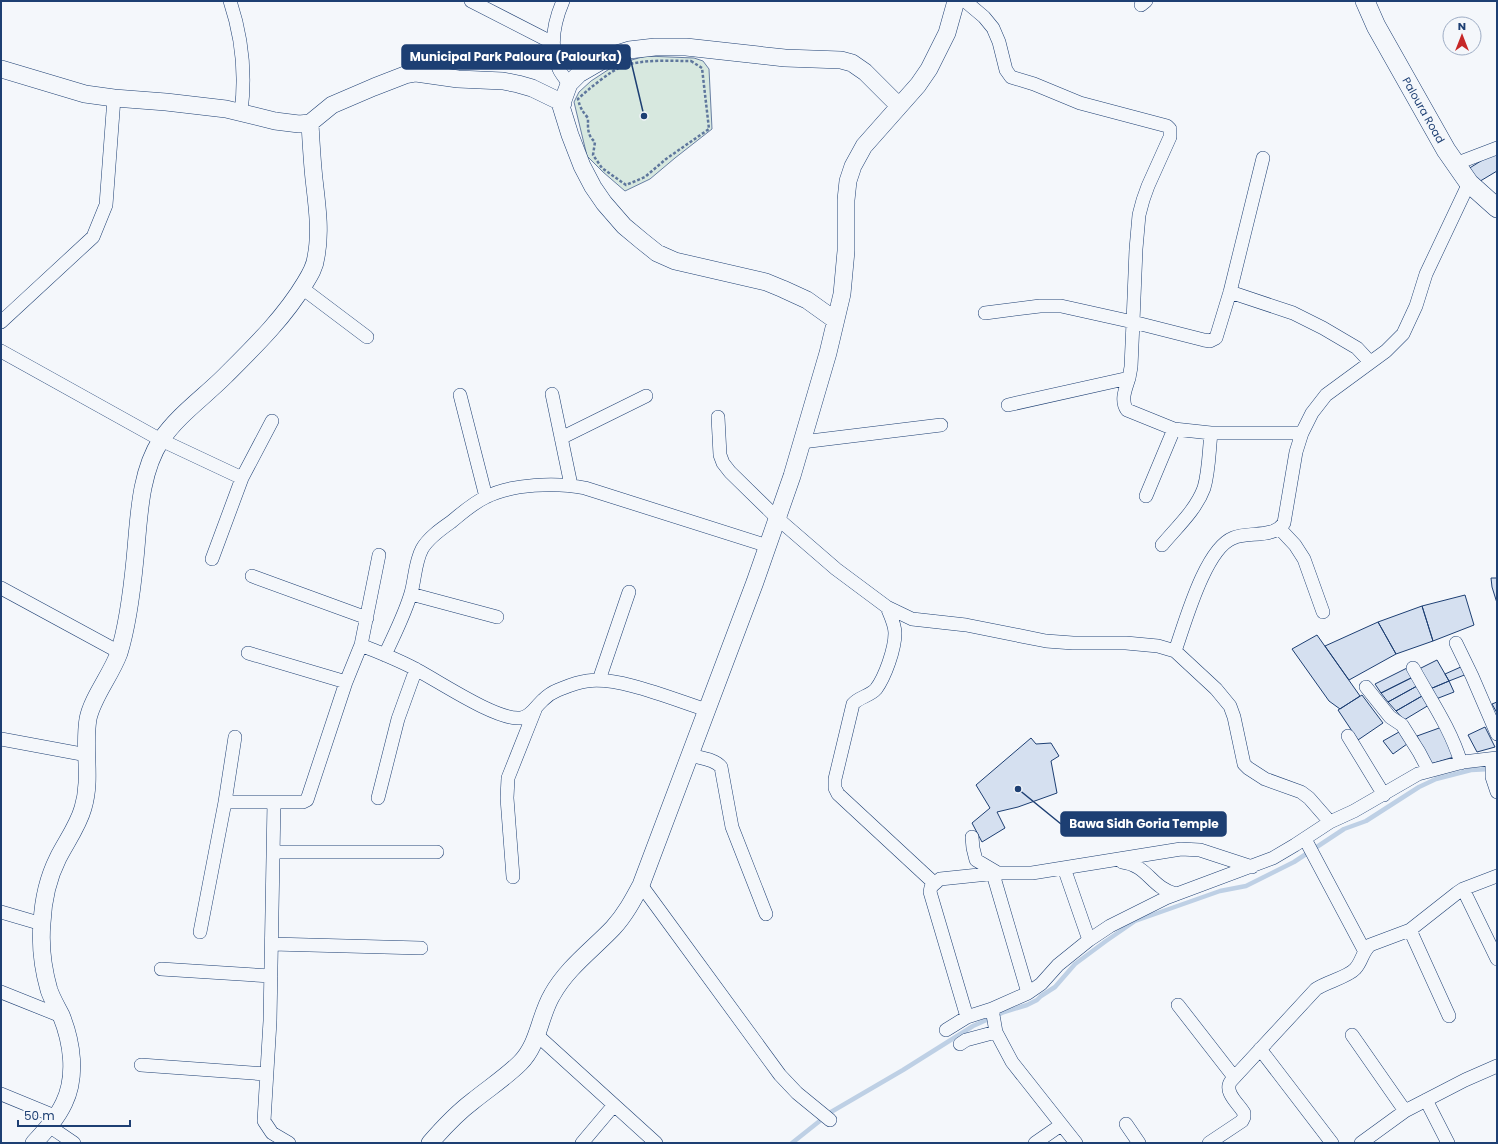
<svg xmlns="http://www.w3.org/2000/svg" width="1498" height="1144" font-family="Poppins,sans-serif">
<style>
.green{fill:#d7e8df;stroke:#687fa3}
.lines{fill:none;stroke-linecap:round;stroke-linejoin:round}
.stream{stroke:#bed0e5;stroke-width:4.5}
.building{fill:#d5e0f0;stroke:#1d3f73}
.minor-casing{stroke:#1d3f73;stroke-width:14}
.tertiary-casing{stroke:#1d3f73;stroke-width:18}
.secondary-casing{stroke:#1d3f73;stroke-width:20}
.path{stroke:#5e769c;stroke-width:2.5;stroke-dasharray:3 2;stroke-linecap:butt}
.minor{stroke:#f4f7fb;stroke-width:13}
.tertiary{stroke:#f4f7fb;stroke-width:17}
.secondary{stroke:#f4f7fb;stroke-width:19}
.labels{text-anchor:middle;stroke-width:3;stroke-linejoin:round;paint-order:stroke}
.street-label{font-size:11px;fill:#1d3f73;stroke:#f4f7fb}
.leader{fill:none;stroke:#1d3f73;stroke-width:1.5}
.callout-dot{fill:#1d3f73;stroke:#f4f7fb;stroke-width:1.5}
.callout{fill:#1d3f73;stroke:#1d3f73;stroke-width:1.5}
.callout-label{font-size:12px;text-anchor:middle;font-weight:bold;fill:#fff}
</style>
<rect width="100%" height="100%" fill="#f4f7fb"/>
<path class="green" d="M646 56 694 58 703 61 709 69 712 129 675 158 650 179 625 191 603 172 587 156 574 102 579 92 591 81 617 64Z"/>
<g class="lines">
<path class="stream" d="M792 1143 831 1112 903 1070 973 1026 1004 1012 1027 1005 1037 1000 1041 996 1055 987 1075 964 1106 941 1135 921 1220 891 1246 886 1294 862 1344 829 1366 821 1419 787 1436 779 1471 770 1491 769"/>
</g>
<path class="building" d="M1497 151V171L1477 183 1468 169Z
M1491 578H1497V603L1492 587Z
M1465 595 1474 625 1433 641 1422 606Z
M1422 606 1433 641 1396 654 1378 622Z
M1378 622 1396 654 1349 680 1325 646Z
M1317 635 1360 696 1340 709 1329 701 1292 649Z
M1437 660 1449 681 1430 689 1419 669Z
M1463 666 1467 674 1449 681 1445 674Z
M1409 667 1413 677 1381 693 1375 684Z
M1413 677 1417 686 1388 702 1381 693Z
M1449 681 1454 692 1436 699 1430 689Z
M1417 686 1422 696 1396 711 1388 702Z
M1362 695 1383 723 1358 740 1338 710Z
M1422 696 1429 705 1404 720 1396 711Z
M1497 702V713L1492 704Z
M1442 727 1454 757 1430 764 1417 736Z
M1485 727 1495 747 1477 752 1468 735Z
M1399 732 1407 744 1393 754 1383 741Z
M1031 738 1036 744 1051 743 1059 756 1051 761 1057 793 1018 807 997 812 1005 828 982 842 972 823 990 808 976 785Z"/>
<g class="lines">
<g class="minor-casing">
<path id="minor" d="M230 1C242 37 246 74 241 112
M471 1 553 43
M563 1C554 22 549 47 559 69 561 74 566 79 569 84
M965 1 984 17 993 28 999 42 1006 70 1011 77 1034 84 1080 103 1167 126 1170 129V137L1148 186 1143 200 1139 215 1136 249 1133 322 1204 340 1210 341 1216 338 1230 292 1263 158
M1141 5 1146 1
M1455 164 1497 148
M302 288 367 337
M1230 292 1293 313 1323 328 1357 348 1370 362
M985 313 1040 306H1061L1133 322 1131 367 1129 378 1008 405
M1 322 93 237 106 205 114 98
M1 351 161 440 242 478
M1129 378C1126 388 1120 400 1127 410L1174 429
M552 394 571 485
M460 395 486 497
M718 417 720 455 723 463 730 472 777 518 836 569 887 607 912 619 966 625 1046 641 1073 643H1126L1158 646 1175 651 1216 689 1230 706 1234 717 1244 764 1248 768 1265 779 1301 792 1309 798 1330 822
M561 438 646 396
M802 442 941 425
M1146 496 1174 429 1211 433H1302
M1280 529 1295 545 1304 559 1323 612
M1162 545C1177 527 1196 510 1204 488 1209 471 1209 451 1211 433
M212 559 242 478 272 421
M252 576 367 618
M1 588 119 652
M411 594 497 617
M887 607C890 615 895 624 895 633 895 649 885 677 876 689 870 696 859 697 853 704L835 779V788L838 794 934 883
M1456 643 1472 676 1497 734
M361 645C380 653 399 660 417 670 440 682 496 720 520 718 530 718 536 706 543 700 547 696 553 692 558 690 568 686 577 682 587 681 619 676 675 700 707 710
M1175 651C1185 623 1205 549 1233 538 1249 531 1273 539 1284 523L1296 452 1302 433 1312 413 1326 395 1386 351 1403 334 1416 306 1426 274 1469 183
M248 653 346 682
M385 655C394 635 405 614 411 593 415 579 415 562 422 549 428 538 441 529 451 522 462 513 473 503 486 497 512 484 556 482 585 488L768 546
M1413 668C1430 699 1451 729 1461 763
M599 680 629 592
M1366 687 1390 717 1402 725 1419 752 1429 771
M1348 736 1384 795
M1 739 87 755
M690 755C700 758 715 759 721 767L732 827 766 914
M1492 759V777L1497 792
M378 798 398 719 416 669
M225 802H303L307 800 346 682 361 645 379 555
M274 802 270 1021 264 1121 272 1133 289 1143
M972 837 973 848 976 860 998 873H1032L1181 849 1200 850 1252 867
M1305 839 1364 950
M274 852H437
M1122 862C1148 865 1151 888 1176 894
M1064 868 1089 940
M993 874 1028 993
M513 877 507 798 508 778 535 710
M641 885 780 1075 797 1093 830 1120
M1463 889 1497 959
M1 912 42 924
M1410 930 1449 1016
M200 932 225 802 235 737
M272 944 421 948
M161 969 271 976
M1 992 61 1016
M1178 1005 1234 1077
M992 1009 996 1032 1012 1062 1076 1143
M967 1017 930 892 931 887 940 879 998 873
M946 1030 967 1017 992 1009 1028 993 1041 984 1058 965 1089 940 1110 926 1166 898 1273 858 1295 845 1330 822 1354 811 1418 774 1463 762 1497 758
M537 1035 656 1143
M1352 1035 1405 1111
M960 1044 966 1040 996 1032
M1260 1049 1332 1143
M141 1065 266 1074
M1 1094 57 1117
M1426 1100 1448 1143
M1126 1124 1139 1143
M49 1126 74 1143
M582 1143 614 1105
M1035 1143 1061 1125
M1209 1143 1242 1121 1244 1117V1113C1239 1104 1223 1092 1231 1081L1316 989C1326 982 1348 977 1355 969 1362 962 1362 952 1370 945L1410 930 1457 893 1463 889 1497 876
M1361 1143 1405 1111 1465 1080 1497 1066"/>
</g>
<g class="tertiary-casing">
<path id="tertiary" d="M1 69 85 94 114 98 166 102 226 109 275 121 299 124 310 123 332 105 374 87 405 75 416 73 458 79 503 81 518 84 532 88 563 103
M835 320 807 300 783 289 766 282 675 261 657 253 642 241 624 226 604 203 593 187 582 166 570 135 561 106 569 84 579 74 610 56 629 50 655 47H686L785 58 841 60 852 63 865 72 899 106
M34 1143C46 1130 57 1118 64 1103 77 1076 72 1042 61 1015 57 1007 52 999 49 990 43 969 40 945 42 923 43 901 48 878 58 858 66 842 78 826 83 808 92 778 83 749 88 719 92 698 111 675 119 653 128 624 132 590 135 559 139 520 139 474 161 440 178 415 204 397 225 376 254 347 284 318 305 283 310 275 315 267 316 257 321 232 317 205 314 179 312 160 311 142 310 123
M430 1143C443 1128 457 1113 473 1101 489 1088 506 1077 520 1063 539 1044 539 1017 552 995 567 968 592 950 613 928 625 915 633 900 641 885L755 582 792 476 828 353 842 294 846 251V200L848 181 853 166 864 146 918 85 929 69 947 33 956 1"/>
</g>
<g class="secondary-casing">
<g id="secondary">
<path id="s1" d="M1365 1 1376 26 1446 150 1469 183 1497 208"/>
</g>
</g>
<path class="path" d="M691 61 702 68 709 129 666 159 645 177 626 185 602 168 593 155 595 142C587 135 588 128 588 118 583 112 580 108 578 99 586 91 613 69 623 66 644 59 669 61 691 61Z"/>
<use href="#minor" class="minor"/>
<use href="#tertiary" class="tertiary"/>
<use href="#secondary" class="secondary"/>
</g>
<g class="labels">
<g class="street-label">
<text dy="4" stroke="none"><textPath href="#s1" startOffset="124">Paloura Road</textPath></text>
</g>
</g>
<path class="leader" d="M644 116L630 57M1018 789L1061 824"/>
<g class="callout-dot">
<circle cx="644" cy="116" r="4"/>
<circle cx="1018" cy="789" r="4"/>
</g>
<g class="callout">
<rect x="402" y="45" width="228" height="24" rx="4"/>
<rect x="1061" y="812" width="165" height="24" rx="4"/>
</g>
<g class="callout-label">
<text x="516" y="61">Municipal Park Paloura (Palourka)</text>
<text x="1144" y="828">Bawa Sidh Goria Temple</text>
</g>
<rect width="1498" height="1144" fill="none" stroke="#1d3f73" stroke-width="4"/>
<g transform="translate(1462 36)"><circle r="19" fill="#f4f7fb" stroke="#9eadc5"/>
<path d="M0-3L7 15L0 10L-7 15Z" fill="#c62828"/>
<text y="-6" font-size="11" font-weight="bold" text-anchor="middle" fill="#1d3f73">N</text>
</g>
<path d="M18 1120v6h112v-6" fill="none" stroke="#1d3f73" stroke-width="2"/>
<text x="24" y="1120" font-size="12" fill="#1d3f73" stroke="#f4f7fb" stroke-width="3" paint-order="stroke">50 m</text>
</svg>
